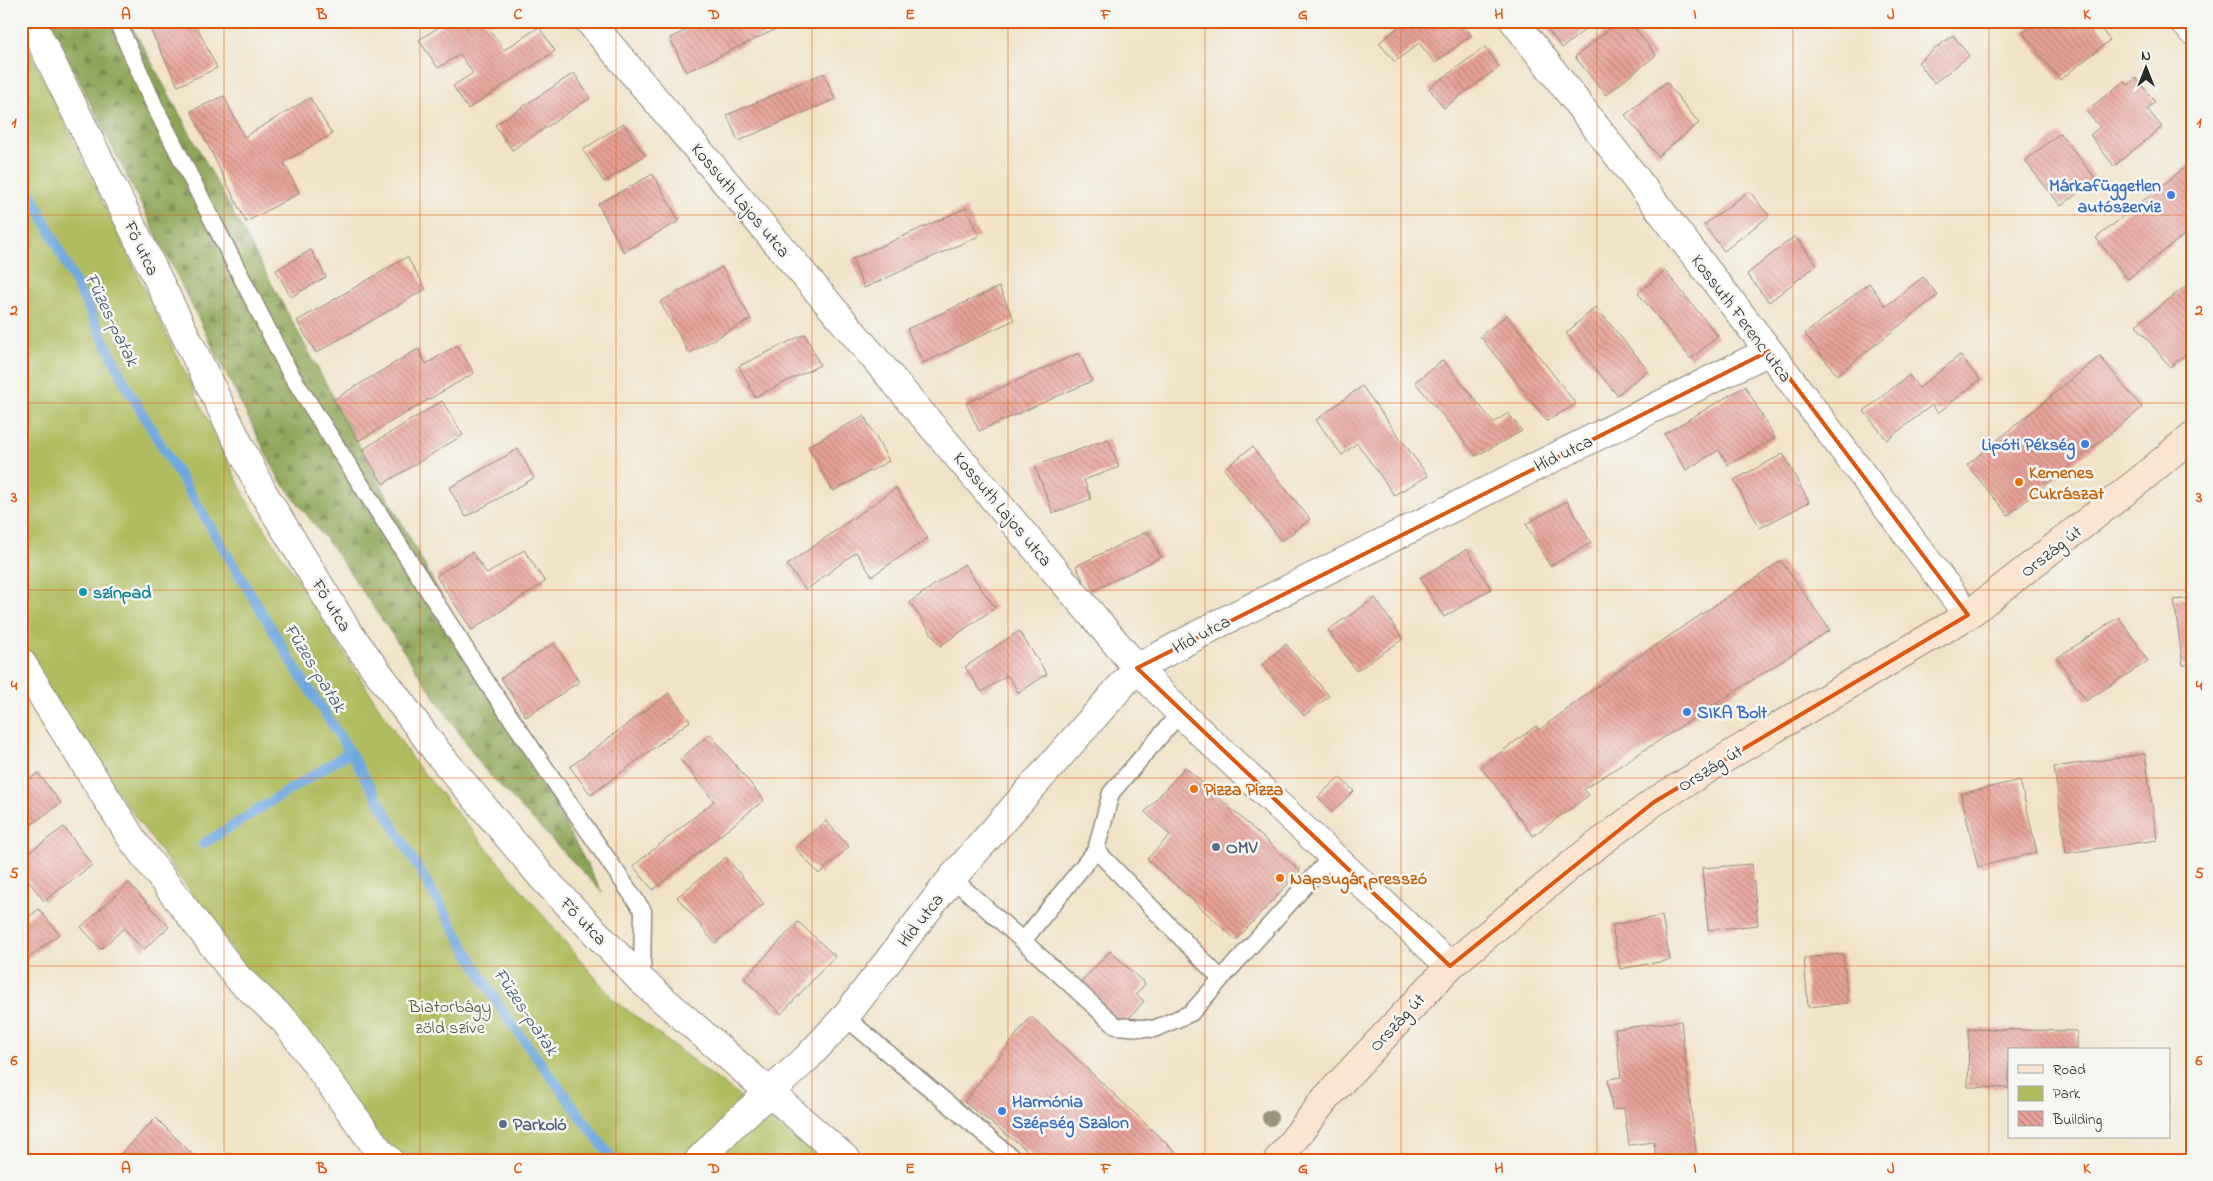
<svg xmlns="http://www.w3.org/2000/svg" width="2213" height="1181" font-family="'Indie Flower',sans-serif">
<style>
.forest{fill:url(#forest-firs);stroke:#5c6840}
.park{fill:#b0bc5e;stroke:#6e7444}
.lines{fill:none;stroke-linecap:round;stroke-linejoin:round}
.stream{stroke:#70a9e0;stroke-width:10}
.building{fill:url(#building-back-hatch)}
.service-casing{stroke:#8e877a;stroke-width:19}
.minor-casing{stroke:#8e877a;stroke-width:30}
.tertiary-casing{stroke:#8e877a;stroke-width:30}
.secondary-casing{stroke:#8e877a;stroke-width:30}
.service{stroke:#fff;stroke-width:16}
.minor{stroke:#fff;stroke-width:28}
.tertiary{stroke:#fff;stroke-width:28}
.secondary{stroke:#fce5d0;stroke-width:28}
.tree{fill:#9a957a}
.marked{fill:none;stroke:#df570e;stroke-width:4;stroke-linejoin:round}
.grid{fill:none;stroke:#df570e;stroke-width:1;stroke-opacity:0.55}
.shop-dot{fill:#3f7fe0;stroke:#f6f6f2;stroke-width:2}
.food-dot{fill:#e8710a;stroke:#f6f6f2;stroke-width:2}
.culture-dot{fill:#0f9aa8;stroke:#f6f6f2;stroke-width:2}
.service-dot{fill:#5c6f8a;stroke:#f6f6f2;stroke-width:2}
.labels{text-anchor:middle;stroke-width:5;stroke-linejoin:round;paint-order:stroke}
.shop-label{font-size:18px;font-weight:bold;fill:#366cbe;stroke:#f6f6f2;text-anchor:end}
.street-label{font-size:18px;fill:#2b2b2b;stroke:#f6f6f2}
.food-label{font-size:18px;font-weight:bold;fill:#c56008;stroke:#f6f6f2;text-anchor:start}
.culture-label{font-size:18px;font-weight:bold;fill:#0d838f;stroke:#f6f6f2;text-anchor:start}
.service-label{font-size:18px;font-weight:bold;fill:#4e5e75;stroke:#f6f6f2;text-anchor:start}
.park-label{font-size:18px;fill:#53563a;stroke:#f6f6f2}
.water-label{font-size:19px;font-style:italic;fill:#43576a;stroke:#f6f6f2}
.neatline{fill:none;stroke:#df570e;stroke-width:2}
.grid-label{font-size:16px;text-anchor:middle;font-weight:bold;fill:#df570e}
</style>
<defs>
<pattern id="forest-firs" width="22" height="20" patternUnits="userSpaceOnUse" patternTransform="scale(1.25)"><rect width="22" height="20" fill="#8ca455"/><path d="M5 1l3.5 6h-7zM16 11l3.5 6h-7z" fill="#738647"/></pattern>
<pattern id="building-back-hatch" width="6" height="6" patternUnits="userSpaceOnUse" patternTransform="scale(1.25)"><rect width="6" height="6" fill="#e8a198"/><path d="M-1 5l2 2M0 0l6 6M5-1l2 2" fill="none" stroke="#bc837c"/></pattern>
</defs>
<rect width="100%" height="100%" fill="#f6f6f2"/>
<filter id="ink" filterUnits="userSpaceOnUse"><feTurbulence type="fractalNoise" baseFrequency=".02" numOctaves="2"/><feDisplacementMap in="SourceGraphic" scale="10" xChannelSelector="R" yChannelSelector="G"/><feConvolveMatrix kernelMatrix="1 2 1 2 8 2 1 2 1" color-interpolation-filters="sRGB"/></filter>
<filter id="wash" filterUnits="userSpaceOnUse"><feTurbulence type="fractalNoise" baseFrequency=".0096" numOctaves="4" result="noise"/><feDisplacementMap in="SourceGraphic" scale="20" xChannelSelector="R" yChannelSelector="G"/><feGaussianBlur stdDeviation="1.12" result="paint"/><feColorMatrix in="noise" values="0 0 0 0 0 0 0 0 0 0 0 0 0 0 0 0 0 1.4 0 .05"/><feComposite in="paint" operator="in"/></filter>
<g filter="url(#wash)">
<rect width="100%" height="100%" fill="#f1e3c8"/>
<path class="forest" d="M49 21H129L602 892 484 769 335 551 279 479Z"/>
<path class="park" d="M21 33 247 501 412 759 613 999 822 1160H389L377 1148 21 660Z"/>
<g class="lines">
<path class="stream" d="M21 173 130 393 296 669 350 752 503 1012 613 1160
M203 844 350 752"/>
</g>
<g id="blocks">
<path class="building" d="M166 21H194L217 68 178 86 150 29Z
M448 21H484L504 50 539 27 555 51 468 109 453 86 473 73 460 54 438 68 419 40Z
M706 21H793L686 72 670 38Z
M1406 21H1460L1471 35 1435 63 1419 43 1395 62 1379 43Z
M1541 21H1596L1562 48Z
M1619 21H1629L1656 55 1606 95 1575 57Z
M2037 21H2094L2110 40 2060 80 2023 33Z
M1953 35 1969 56 1934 83 1918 62Z
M1485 47 1499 67 1444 108 1429 88Z
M574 73 590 98 512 150 495 125Z
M824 73 835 99 738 141 727 115Z
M2136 78 2155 102 2147 109 2162 127 2114 166 2090 135 2100 127 2086 111 2124 81 2128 85Z
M1666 82 1699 123 1658 156 1625 115Z
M224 96 244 137 310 98 332 134 284 162 299 193 246 222 191 111Z
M623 123 645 155 604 182 583 150Z
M2060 133 2096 179 2061 206 2025 161Z
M2192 162V229L2128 279 2096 238Z
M653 174 679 221 624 252 598 204Z
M1749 191 1769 216 1724 251 1704 225Z
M966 208 979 236 864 288 852 259Z
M1795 236 1817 265 1769 302 1747 274Z
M311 250 326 277 291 297 276 270Z
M407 257 426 289 316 353 297 321Z
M722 267 751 319 689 353 660 302Z
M1665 271 1718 336 1691 359 1638 293Z
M1923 277 1938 295 1837 375 1805 334 1869 283 1886 306Z
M2192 281V349L2170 367 2136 325Z
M999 287 1014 320 923 363 907 329Z
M1596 307 1648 370 1617 395 1566 333Z
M1507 315 1576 404 1547 421 1480 336Z
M805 334 820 365 755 397 739 366Z
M457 345 474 373 358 441 333 400 418 349 426 364Z
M1079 353 1092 381 979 431 966 403Z
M1960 355 1980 380 1938 413 1932 405 1887 440 1864 411 1909 375 1919 388Z
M2100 356 2142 408 2008 515 1967 465Z
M1443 360 1494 423 1508 413 1522 431 1476 456 1415 382Z
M1362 386 1428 476 1394 495 1357 443 1342 455 1316 420Z
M1745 386 1775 438 1728 465 1719 450 1686 470 1664 434Z
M442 401 463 435 383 484 362 450Z
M864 416 889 461 833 491 808 446Z
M1108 439 1119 467 1084 480 1091 499 1053 513 1035 466Z
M1252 447 1310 519 1282 541 1224 469Z
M518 449 534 478 466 517 449 488Z
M1783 454 1809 502 1760 528 1734 480Z
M896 488 928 538 872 576 856 552 806 590 787 565Z
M1567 501 1591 543 1550 566 1526 524Z
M1148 531 1161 557 1089 593 1076 566Z
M1467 549 1491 589 1444 617 1420 578Z
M524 550 545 582 472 630 436 576 472 552 487 574Z
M1781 561 1830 630 1584 789 1589 795 1533 836 1481 767 1536 726 1539 730 1629 663Z
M964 564 995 608 940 646 910 602Z
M1375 598 1403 639 1356 671 1328 630Z
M2192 598V664L2183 665 2174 600Z
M2119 617 2148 661 2086 701 2057 658Z
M1019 631 1047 674 1019 693 1007 675 982 692 965 667Z
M554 643 579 682 526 717 501 678Z
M1286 644 1329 696 1304 716 1262 665Z
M669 693 690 721 591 795 570 767Z
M710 734 764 800 653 890 633 866 714 801 680 759Z
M2145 754 2157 840 2066 853 2054 767Z
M1185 767 1300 871 1236 940 1147 859 1170 835 1145 812Z
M38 773 61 803 21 832V785Z
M1339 777 1354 791 1332 812 1318 797Z
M2020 780 2037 852 1978 867 1961 794Z
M826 821 849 847 819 874 795 848Z
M64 827 92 865 44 901 21 871V858Z
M726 857 764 904 715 943 677 897Z
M1752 864 1758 925 1708 930 1702 868Z
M129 883 169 927 143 950 124 928 101 949 81 927Z
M39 909 59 934 21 964V923Z
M1662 916 1670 960 1620 969 1612 925Z
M798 922 835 956 781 1014 744 979Z
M1110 951 1145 984 1136 994 1144 1001 1123 1025 1079 984Z
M1843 954 1848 1003 1808 1007 1804 958Z
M1031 1016 1184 1160H1040L964 1102Z
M1681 1021 1697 1160H1656L1654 1142 1629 1145 1624 1108 1612 1110 1608 1079 1621 1077 1615 1029Z
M1969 1029 2077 1031V1050H2009V1088L1968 1087Z
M156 1118 198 1160H115Z"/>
</g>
</g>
<g filter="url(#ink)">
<use href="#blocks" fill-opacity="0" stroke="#8e877a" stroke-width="1"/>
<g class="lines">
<g class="service-casing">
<path id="service" d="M117 21 155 107 290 373 487 683 643 911 642 981
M1180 713 1111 793 1096 850 1221 979 1332 856
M1096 850 1023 941 1116 1026 1154 1029 1191 1013 1221 979
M952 878 1023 941
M845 1017 1015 1160"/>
</g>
<g class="minor-casing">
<path id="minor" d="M589 21 1137 668 1180 713 1450 966
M1514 21 1769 351 1968 615
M2184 21 2192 31
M21 662 134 842 238 978 285 1021 377 1148 389 1160
M699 1160 732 1126 806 1059 845 1017 952 878 1137 668 1220 623 1769 351"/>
</g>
<g class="tertiary-casing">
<path id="tertiary" d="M31 21 262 491 348 632 437 752 542 877 642 981 847 1160"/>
</g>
<g class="secondary-casing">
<path id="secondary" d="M1278 1160 1326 1098 1450 966 1577 860 1654 802 1745 746 1968 615 2140 480 2192 436"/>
</g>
<use href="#service" class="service"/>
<use href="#minor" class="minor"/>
<use href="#tertiary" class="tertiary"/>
<use href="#secondary" class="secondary"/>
</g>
<circle class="tree" cx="1270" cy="1118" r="8"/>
</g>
<path class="marked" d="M1769 351 1968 615 1654 802 1450 966 1137 668Z"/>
<path class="grid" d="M224 21V1160M420 21V1160M616 21V1160M812 21V1160M1008 21V1160M1205 21V1160M1401 21V1160M1597 21V1160M1793 21V1160M1989 21V1160M21 215H2192M21 403H2192M21 590H2192M21 778H2192M21 966H2192"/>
<g class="shop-dot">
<circle cx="2171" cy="195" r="5"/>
<circle cx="2085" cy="444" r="5"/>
<circle cx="1687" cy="712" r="5"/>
<circle cx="1002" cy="1111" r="5"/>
</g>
<g class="food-dot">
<circle cx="2019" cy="482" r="5"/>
<circle cx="1194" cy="789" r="5"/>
<circle cx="1280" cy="878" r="5"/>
</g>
<circle class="culture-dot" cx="83" cy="592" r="5"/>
<g class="service-dot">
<circle cx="1216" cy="847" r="5"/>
<circle cx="503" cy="1124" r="5"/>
</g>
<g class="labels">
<g class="shop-label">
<text x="2161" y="191">Márkafüggetlen<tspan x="2161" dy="21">autószerviz</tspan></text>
<text x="2075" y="450">Lipóti Pékség</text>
<text x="1697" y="718" text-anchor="start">SIKA Bolt</text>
<text x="1012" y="1107" text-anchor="start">Harmónia<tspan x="1012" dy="21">Szépség Szalon</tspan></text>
</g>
<g class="street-label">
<text transform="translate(741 200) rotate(50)" y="6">Kossuth Lajos utca</text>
<text transform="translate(142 248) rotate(64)" y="6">Fő utca</text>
<text transform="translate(1742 318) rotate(53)" y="6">Kossuth Ferenc utca</text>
<text transform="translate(1563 453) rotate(-26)" y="6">Híd utca</text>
<text transform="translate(1003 509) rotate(50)" y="6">Kossuth Lajos utca</text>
<text transform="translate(2051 551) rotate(-38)" y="6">Ország út</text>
<text transform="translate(332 605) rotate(58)" y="6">Fő utca</text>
<text transform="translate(1201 634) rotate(-28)" y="6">Híd utca</text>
<text transform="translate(1710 768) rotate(-32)" y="6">Ország út</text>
<text transform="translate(920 920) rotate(-52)" y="6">Híd utca</text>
<text transform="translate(584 921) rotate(46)" y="6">Fő utca</text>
<text transform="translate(1397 1022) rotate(-47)" y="6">Ország út</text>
</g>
<g class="food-label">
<text x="2029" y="478">Kemenes<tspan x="2029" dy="21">Cukrászat</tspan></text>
<text x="1204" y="795">Pizza Pizza</text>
<text x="1290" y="884">Napsugár presszó</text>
</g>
<g class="culture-label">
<text x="93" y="598">színpad</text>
</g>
<g class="service-label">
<text x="1226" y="853">OMV</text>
<text x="513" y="1130">Parkoló</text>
</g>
<g class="park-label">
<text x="450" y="1012">Biatorbágy<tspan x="450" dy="21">zöld szíve</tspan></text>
</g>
<g class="water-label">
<text transform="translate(113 319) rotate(64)" y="7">Füzes-patak</text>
<text transform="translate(316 667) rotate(58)" y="7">Füzes-patak</text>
<text transform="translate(527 1011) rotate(56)" y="7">Füzes-patak</text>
</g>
</g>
<rect width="2213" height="1181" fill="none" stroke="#f6f6f2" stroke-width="55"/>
<rect x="2008" y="1048" width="162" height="90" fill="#f6f6f2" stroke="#a5a5a2"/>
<rect x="2018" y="1065" width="25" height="8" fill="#fce5d0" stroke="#a5a5a2"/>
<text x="2053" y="1074" font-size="15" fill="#2b2b2b">Road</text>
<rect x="2018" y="1086" width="25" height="15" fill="#b0bc5e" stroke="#a5a5a2"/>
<text x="2053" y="1098" font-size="15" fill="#2b2b2b">Park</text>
<rect x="2018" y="1111" width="25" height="15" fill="url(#building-back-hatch)" stroke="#a5a5a2"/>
<text x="2053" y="1124" font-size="15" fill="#2b2b2b">Building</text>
<g transform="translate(2146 68)" stroke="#f6f6f2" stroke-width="4" paint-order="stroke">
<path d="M0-4L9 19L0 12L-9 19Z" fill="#2b2b2b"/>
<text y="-8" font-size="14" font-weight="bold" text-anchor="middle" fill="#2b2b2b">N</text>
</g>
<rect x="28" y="28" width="2158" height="1126" class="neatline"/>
<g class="grid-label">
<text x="126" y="19">A</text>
<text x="322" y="19">B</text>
<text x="518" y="19">C</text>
<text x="714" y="19">D</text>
<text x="910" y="19">E</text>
<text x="1106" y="19">F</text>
<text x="1303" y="19">G</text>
<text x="1499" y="19">H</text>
<text x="1695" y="19">I</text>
<text x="1891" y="19">J</text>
<text x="2087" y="19">K</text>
<text x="14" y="127">1</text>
<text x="2199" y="127">1</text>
<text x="14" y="315">2</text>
<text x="2199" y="315">2</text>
<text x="14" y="502">3</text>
<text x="2199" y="502">3</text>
<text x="14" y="690">4</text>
<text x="2199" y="690">4</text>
<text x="14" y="878">5</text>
<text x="2199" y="878">5</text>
<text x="14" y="1065">6</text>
<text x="2199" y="1065">6</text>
<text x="126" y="1173">A</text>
<text x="322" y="1173">B</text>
<text x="518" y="1173">C</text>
<text x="714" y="1173">D</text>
<text x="910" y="1173">E</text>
<text x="1106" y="1173">F</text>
<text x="1303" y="1173">G</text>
<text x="1499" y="1173">H</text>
<text x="1695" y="1173">I</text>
<text x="1891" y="1173">J</text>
<text x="2087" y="1173">K</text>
</g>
</svg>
